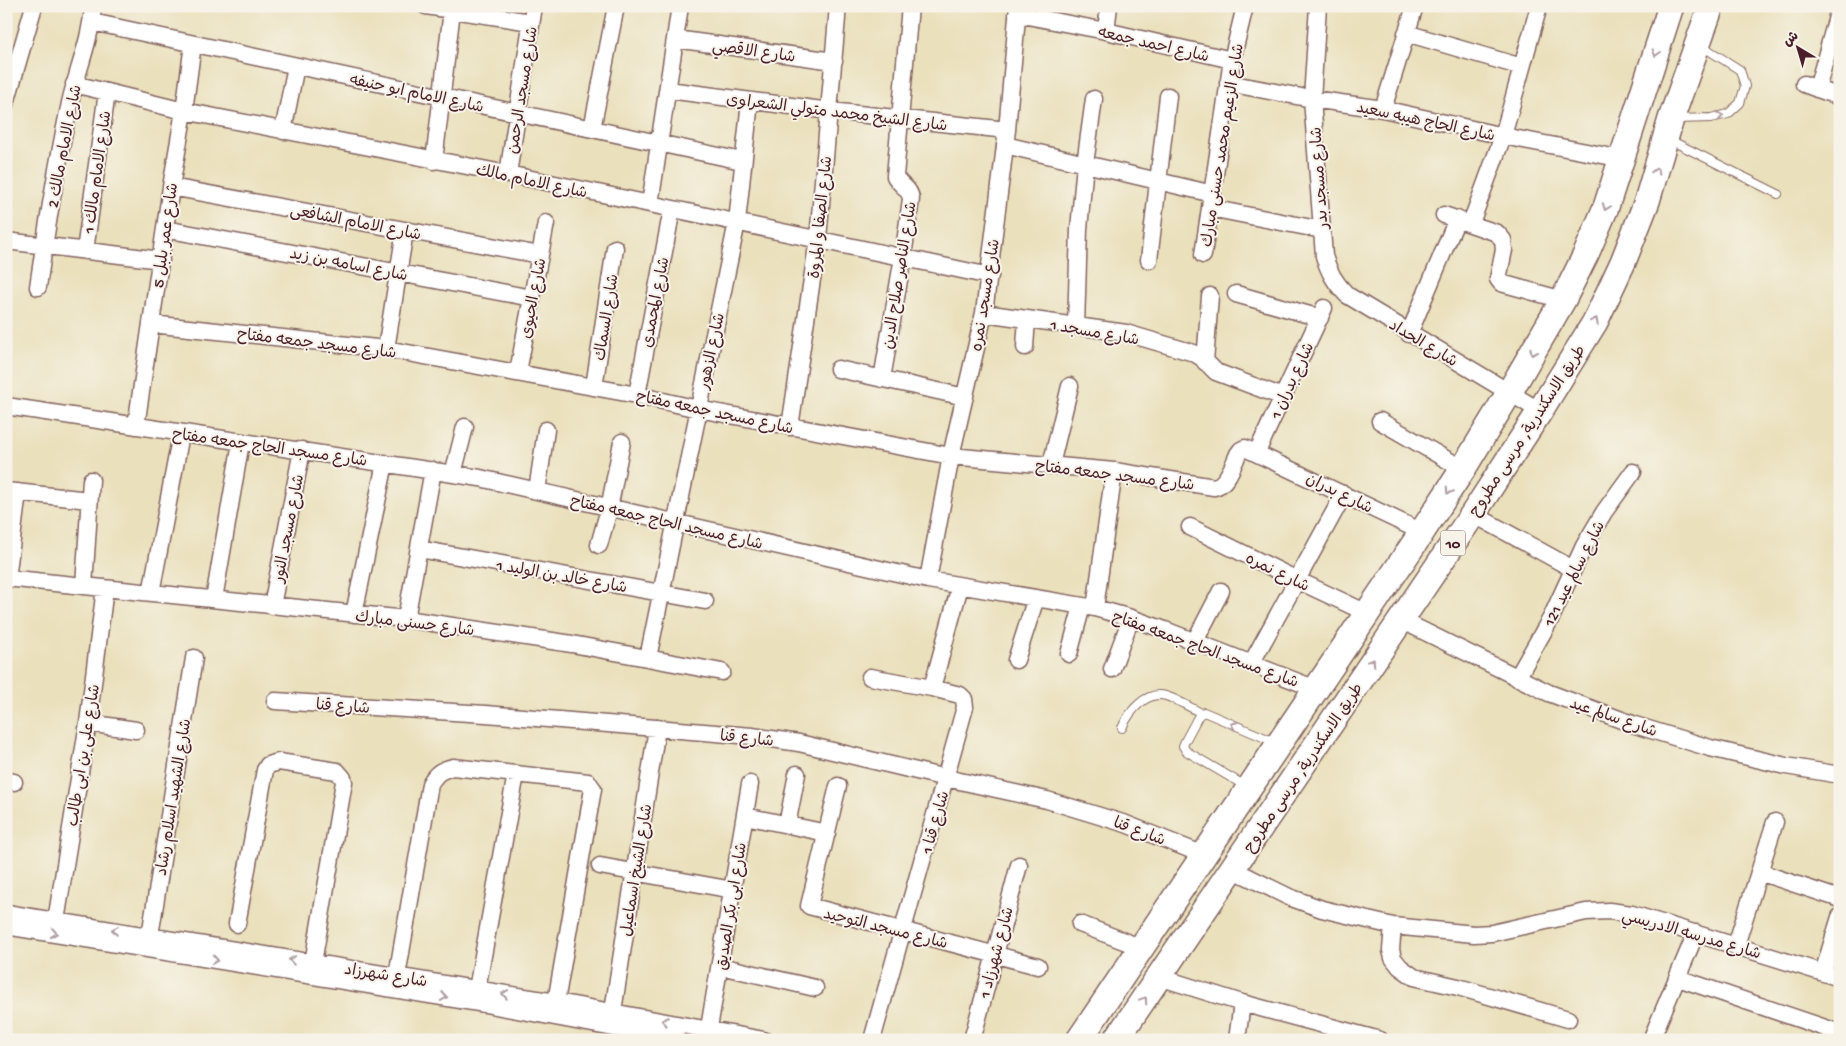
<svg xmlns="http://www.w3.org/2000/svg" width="1846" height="1046" font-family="'Gochi Hand','Playpen Sans Arabic',sans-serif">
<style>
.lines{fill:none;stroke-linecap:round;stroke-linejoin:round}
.lane-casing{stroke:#82635e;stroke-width:10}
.street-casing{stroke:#82635e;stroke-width:19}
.primary-casing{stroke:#82635e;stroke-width:28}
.lane{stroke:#fff;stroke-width:8}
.street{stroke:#fff;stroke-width:16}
.primary{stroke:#fff;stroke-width:25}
.oneway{stroke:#ae9aa0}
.labels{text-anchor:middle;stroke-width:4;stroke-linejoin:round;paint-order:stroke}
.shield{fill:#f7f3e8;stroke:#7e5f64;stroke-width:1}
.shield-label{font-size:15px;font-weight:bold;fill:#4a1f2b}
.street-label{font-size:16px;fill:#4a1f2b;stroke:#f7f3e8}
</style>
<rect width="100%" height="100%" fill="#f7f3e8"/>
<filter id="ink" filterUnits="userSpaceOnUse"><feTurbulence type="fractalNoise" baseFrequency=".02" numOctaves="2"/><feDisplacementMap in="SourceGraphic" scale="10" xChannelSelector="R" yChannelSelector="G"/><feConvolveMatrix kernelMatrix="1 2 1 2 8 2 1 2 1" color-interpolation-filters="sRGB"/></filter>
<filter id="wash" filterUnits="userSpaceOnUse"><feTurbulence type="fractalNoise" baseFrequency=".0096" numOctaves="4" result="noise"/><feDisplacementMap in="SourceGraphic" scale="20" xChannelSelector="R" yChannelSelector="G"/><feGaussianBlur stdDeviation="1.12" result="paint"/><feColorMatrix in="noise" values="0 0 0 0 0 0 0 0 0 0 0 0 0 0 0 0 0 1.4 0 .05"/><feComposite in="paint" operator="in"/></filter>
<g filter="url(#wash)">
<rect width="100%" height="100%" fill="#eae0bc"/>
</g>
<g filter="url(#ink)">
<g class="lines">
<g class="lane-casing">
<path id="lane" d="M1676 119 1711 118 1728 114 1740 103 1745 86 1740 70 1702 46
M1668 139 1778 194
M1122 728C1129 712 1146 690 1166 696 1178 700 1190 707 1201 713
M1247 787 1186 751 1183 746 1185 741 1199 715 1204 712 1277 743"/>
</g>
<g class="street-casing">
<path id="street" d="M426 6 531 22
M1318 6 1312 99 1324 256C1329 272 1335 283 1347 295L1540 411
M1017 14 1106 31 1232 60
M92 22 742 161
M1106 31 1109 6
M1406 33 1522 67
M675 39 834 61
M1228 83 1312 99 1383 109 1503 136 1623 159
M74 84 184 111 508 174 990 276
M1804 84 1840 97
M1817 89 1840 6
M668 90 830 111 1007 130
M6 103 34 6
M1383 109 1415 6
M592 129 616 6
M283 131 296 66
M1005 145 1213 194
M434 161 452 10
M508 174 534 6
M171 187 540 255
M650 204 680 6
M1210 208 1322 230
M1444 215 1497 233 1503 240 1504 250 1498 279 1501 283 1563 300
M1471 223 1503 136 1539 6
M165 229 532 298
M6 241 161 260
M85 251 107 92
M1203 255 1232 60 1245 6
M1149 260 1168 96
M38 287C47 225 57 164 70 103 77 71 91 39 93 6
M1236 294 1320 318
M984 313 1126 333 1194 353 1202 358 1216 372 1283 397
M151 324 386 349 637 395 698 409 951 456 1114 471 1214 487C1227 485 1233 465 1238 454L1241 450 1245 448 1422 532
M1076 326 1079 229 1085 164 1094 99
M1409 334 1457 219
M1025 347 1027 319
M386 349 405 231
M1205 362 1210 296
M838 369 965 397
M518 372 546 223
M882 379 903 257 911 199C910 188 900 186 895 176L910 6
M594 387 615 248
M637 395 672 209
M6 406 480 478 928 580 1095 608 1131 618 1165 630 1316 689
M1380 421 1463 469
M136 426 171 187 184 111 193 44
M790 427 818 239 838 6
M1257 452 1324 308
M1051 465 1070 386
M453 474 465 427
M6 491 89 500
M537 491 546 430
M1473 514 1573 569
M1190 527 1297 580 1367 613
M599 545 609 509 622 442
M419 549 705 601
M6 578 406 619 572 644 722 672
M7 579 18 492
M928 580 951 456 984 313 1007 130 1018 6
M84 586 91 480
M151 593 181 434
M214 599 241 442
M272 606 302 450
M1095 608 1114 471
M354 614 385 463
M406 619 433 470
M1401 620 1549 693 1635 725 1710 748 1786 766 1840 775
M1195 641 1221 591
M1069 654 1082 606
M648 658 737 222 750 101
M1016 660 1036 598
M1251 664 1344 494
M1112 669 1131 618
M870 677 932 688 960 695 964 699 965 707 872 1040
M1517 678 1551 618 1584 546 1604 512 1633 472
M932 688 960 586
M275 701 486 714 752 736 799 743 946 778 1047 800 1126 824 1204 855
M88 723 136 730
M6 781 14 782
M838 786 809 906 1038 966
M745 816 827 833
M787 825 797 774
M600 866 733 890
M1232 869 1289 897 1322 909 1393 926 1474 934 1492 933 1586 912 1609 911 1632 914 1840 978
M1759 872 1840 899
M6 913 556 1002 764 1040
M56 921 88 723 105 588
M237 924 265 770 268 765 279 762 337 771 343 778 344 782 313 963
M1080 924 1142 948
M6 926 485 1004 678 1040
M1393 926 1391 950 1393 958 1400 967 1414 977 1458 987 1568 1019
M150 936 194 658
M1736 945 1775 822
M720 966 815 988
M1823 973 1840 917
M397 976 430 784C436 773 441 770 453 767L588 782 593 789 556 1002
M1159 977 1242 1003 1380 1040
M1678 978 1840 1033
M477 989 516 774
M613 1011 657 728
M709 1028 750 784
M972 1040 1019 865
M1237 1040 1242 1003
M1651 1040 1696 933"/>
</g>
<g class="primary-casing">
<path id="primary" d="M1079 1040 1422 532 1463 469 1509 393 1563 300 1586 254 1606 207 1671 6
M1116 1040 1473 514 1540 411 1595 322 1623 262 1647 201 1671 119 1711 6"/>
</g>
<use href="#lane" class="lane"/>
<use href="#street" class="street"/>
<use href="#primary" class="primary"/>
</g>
<defs><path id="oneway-chevron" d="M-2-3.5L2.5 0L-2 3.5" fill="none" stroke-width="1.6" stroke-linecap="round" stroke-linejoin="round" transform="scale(1.25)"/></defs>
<g class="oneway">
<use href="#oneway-chevron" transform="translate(1656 53) rotate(108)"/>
<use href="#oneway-chevron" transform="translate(1720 116) rotate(-12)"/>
<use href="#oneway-chevron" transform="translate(1656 171) rotate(-74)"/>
<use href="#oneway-chevron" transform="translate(1606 207) rotate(111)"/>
<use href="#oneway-chevron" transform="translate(1595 321) rotate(-62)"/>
<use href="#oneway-chevron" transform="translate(1533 352) rotate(120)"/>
<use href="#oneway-chevron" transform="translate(1449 491) rotate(123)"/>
<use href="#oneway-chevron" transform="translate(1372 662) rotate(-56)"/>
<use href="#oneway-chevron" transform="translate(1234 725) rotate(-157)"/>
<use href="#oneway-chevron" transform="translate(115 930) rotate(-171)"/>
<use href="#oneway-chevron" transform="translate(54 933) rotate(9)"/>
<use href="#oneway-chevron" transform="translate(215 960) rotate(10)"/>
<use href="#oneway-chevron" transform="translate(292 960) rotate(-171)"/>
<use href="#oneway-chevron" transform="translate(505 994) rotate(-171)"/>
<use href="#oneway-chevron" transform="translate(444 997) rotate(9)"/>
<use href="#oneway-chevron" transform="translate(1144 1000) rotate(-56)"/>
<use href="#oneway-chevron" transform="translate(665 1021) rotate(-170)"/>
</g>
</g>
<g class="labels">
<rect class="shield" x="1440.5" y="530.5" width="25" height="25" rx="4"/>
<g class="shield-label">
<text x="1453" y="548">10</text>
</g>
<g class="street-label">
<text transform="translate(1154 43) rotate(13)" y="6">شارع احمد جمعه</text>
<text transform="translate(754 50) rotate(8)" y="6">شارع الاقصي</text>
<text transform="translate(521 90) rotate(-81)" y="6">شارع مسجد الرحمن</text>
<text transform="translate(417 92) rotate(12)" y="6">شارع الامام ابو حنيفه</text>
<text transform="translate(837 111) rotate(7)" y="6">شارع الشيخ محمد متولي الشعراوى</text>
<text transform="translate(1426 120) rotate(12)" y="6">شارع الحاج هيبه سعيد</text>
<text transform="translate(1221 145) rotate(-81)" y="6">شارع الزعيم محمد حسنى مبارك</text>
<text transform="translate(63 146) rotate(-79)" y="6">شارع الامام مالك 2</text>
<text transform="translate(96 172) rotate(-82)" y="6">شارع الامام مالك 1</text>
<text transform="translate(1318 178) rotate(-94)" y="6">شارع مسجد بدر</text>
<text transform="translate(532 180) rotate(12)" y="6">شارع الامام مالك</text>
<text transform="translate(819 217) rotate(-84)" y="6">شارع الصفا و المروة</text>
<text transform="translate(356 221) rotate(11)" y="6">شارع الامام الشافعى</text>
<text transform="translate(164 235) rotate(-82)" y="6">شارع عمر بلبل 5</text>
<text transform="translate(349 263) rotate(11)" y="6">شارع اسامه بن زيد</text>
<text transform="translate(898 275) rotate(-81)" y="6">شارع الناصر صلاح الدين</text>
<text transform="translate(984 295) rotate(-81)" y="6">شارع مسجد نمره</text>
<text transform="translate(532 298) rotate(-79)" y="6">شارع الحيوى</text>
<text transform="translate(654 302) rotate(-79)" y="6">شارع المحمدى</text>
<text transform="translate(605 317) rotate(-81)" y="6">شارع السماك</text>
<text transform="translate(1095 331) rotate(10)" y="6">شارع مسجد 1</text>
<text transform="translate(317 342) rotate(7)" y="6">شارع مسجد جمعه مفتاح</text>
<text transform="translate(1424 342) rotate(31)" y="6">شارع الحداد</text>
<text transform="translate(710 351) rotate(-78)" y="6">شارع الزهور</text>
<text transform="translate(1291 380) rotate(-65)" y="6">شارع بدران 1</text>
<text transform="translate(715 411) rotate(12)" y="6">شارع مسجد جمعه مفتاح</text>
<text transform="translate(1526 430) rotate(-57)" y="6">طريق الاسكندرية, مرسى مطروح</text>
<text transform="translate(270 446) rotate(8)" y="6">شارع مسجد الحاج جمعه مفتاح</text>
<text transform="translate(1115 474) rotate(7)" y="6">شارع مسجد جمعه مفتاح</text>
<text transform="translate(1340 492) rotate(26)" y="6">شارع بدران</text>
<text transform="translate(667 521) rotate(13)" y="6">شارع مسجد الحاج جمعه مفتاح</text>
<text transform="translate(287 528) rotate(-79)" y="6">شارع مسجد النور</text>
<text transform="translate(1278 571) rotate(26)" y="6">شارع نمره</text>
<text transform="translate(1573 573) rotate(-63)" y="6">شارع سالم عيد 121</text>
<text transform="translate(562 575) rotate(10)" y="6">شارع خالد بن الوليد 1</text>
<text transform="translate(415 622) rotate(7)" y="6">شارع حسنى مبارك</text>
<text transform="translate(1206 648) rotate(20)" y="6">شارع مسجد الحاج جمعه مفتاح</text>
<text transform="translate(343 705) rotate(4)" y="6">شارع قنا</text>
<text transform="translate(1614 716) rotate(19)" y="6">شارع سالم عيد</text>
<text transform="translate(747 737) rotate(6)" y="6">شارع قنا</text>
<text transform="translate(82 755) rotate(-81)" y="6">شارع على بن ابى طالب</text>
<text transform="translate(1302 767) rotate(-56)" y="6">طريق الاسكندرية, مرسى مطروح</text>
<text transform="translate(172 797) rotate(-81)" y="6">شارع الشهيد اسلام رشاد</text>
<text transform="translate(934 822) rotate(-74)" y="6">شارع قنا 1</text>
<text transform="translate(1140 830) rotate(21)" y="6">شارع قنا</text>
<text transform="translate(635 870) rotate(-81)" y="6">شارع الشيخ اسماعيل</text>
<text transform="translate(730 906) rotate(-81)" y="6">شارع ابى بكر الصديق</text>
<text transform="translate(886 927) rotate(14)" y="6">شارع مسجد التوحيد</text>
<text transform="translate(1692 933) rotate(16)" y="6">شارع مدرسه الادريسي</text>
<text transform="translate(995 952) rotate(-75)" y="6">شارع شهرزاد 1</text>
<text transform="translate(386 974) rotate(9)" y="6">شارع شهرزاد</text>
</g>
</g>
<rect width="1846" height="1046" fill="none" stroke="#f7f3e8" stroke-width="25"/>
<g transform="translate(1798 48) rotate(322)" stroke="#f7f3e8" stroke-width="4" paint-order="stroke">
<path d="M0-4L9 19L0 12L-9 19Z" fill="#4a1f2b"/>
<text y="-8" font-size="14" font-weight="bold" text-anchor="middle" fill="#4a1f2b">ش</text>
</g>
</svg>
